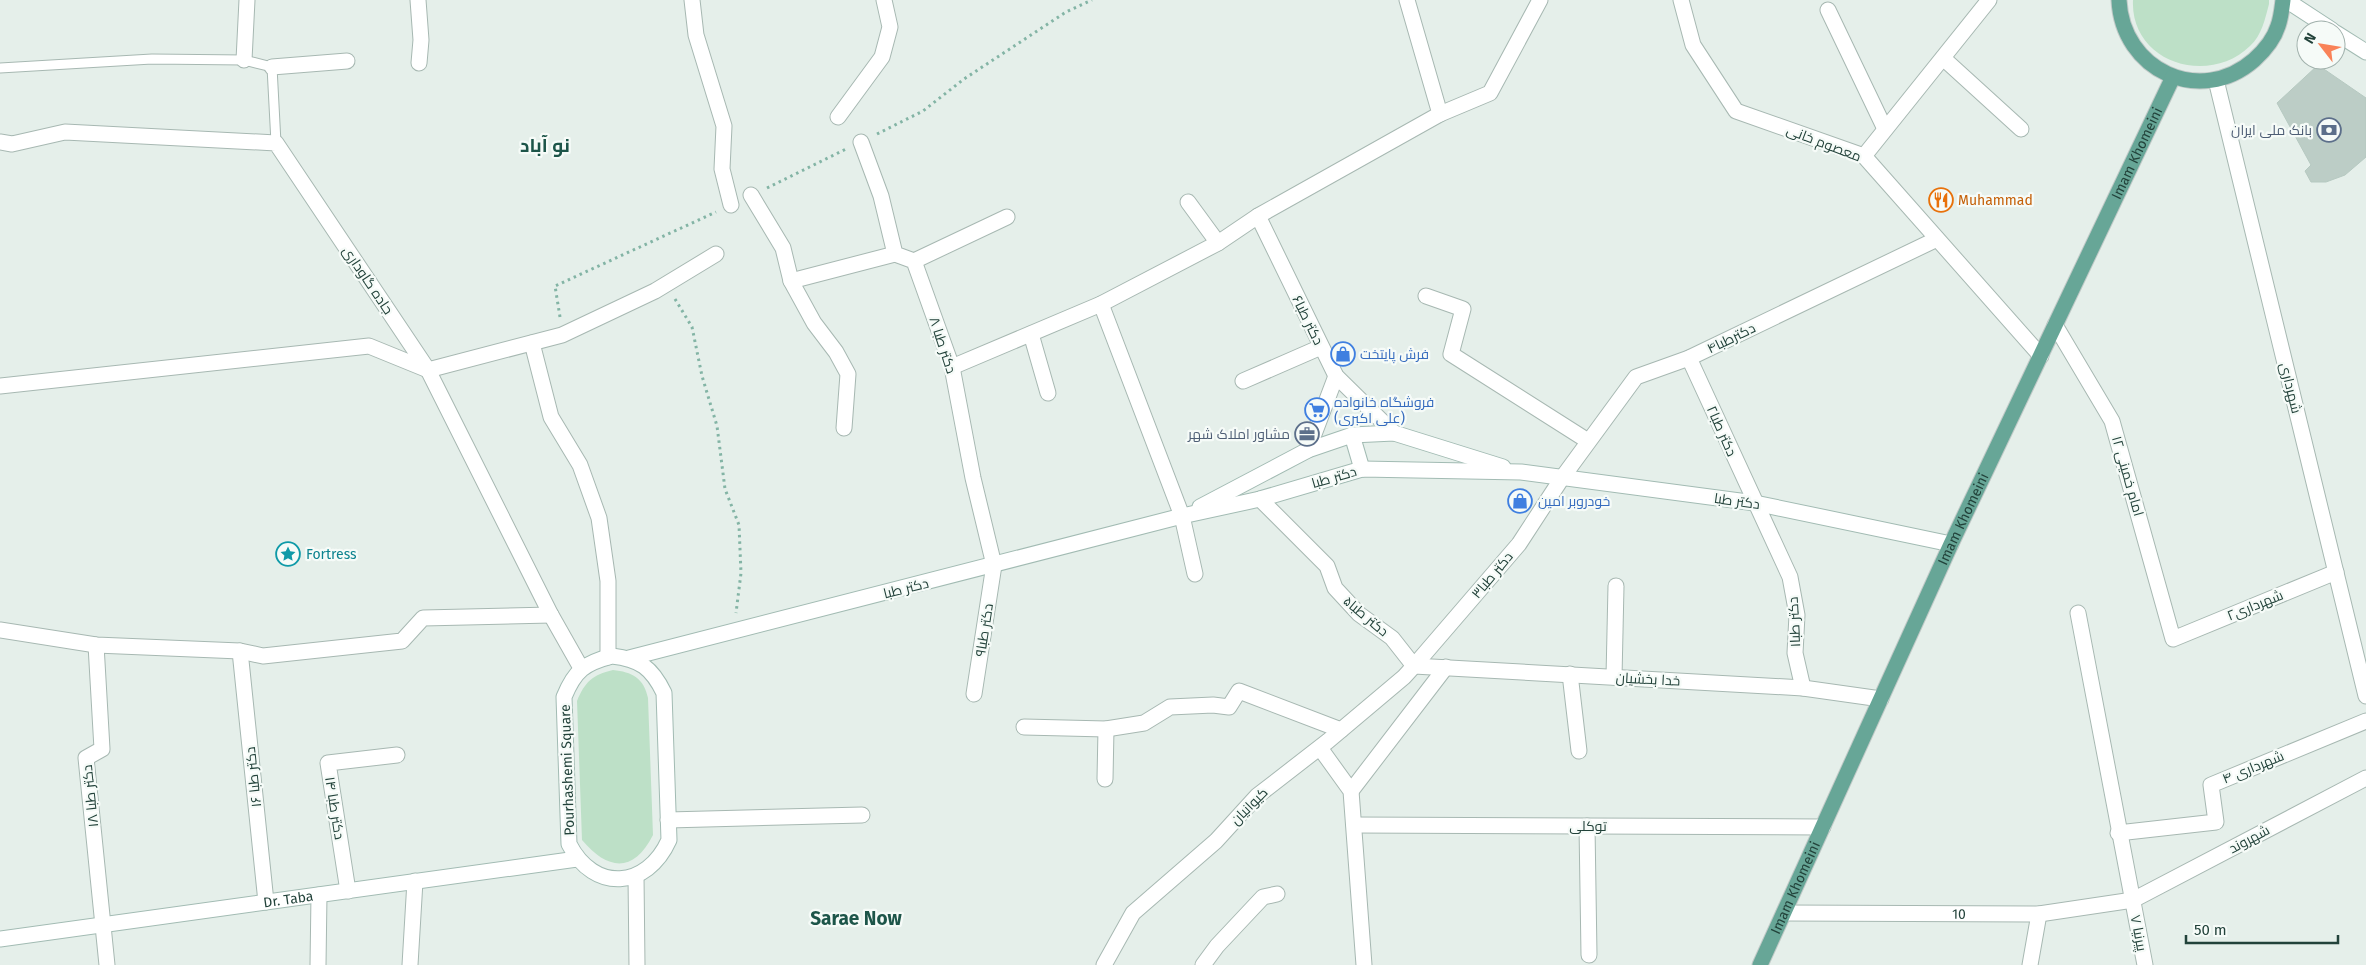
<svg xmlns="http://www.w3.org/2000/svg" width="2366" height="965" font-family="'Fira Sans',Cairo,sans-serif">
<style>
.green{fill:#bde0c7}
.building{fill:#bccdc6;stroke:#b6c9c1}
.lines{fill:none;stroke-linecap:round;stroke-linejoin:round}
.lane-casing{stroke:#a7b8b2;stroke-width:11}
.street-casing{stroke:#a7b8b2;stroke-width:17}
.secondary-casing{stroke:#a2bbb3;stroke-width:17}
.primary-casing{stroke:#c1cac8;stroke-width:17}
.path{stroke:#83b4a5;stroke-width:3;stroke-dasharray:2.5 4;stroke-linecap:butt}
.lane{stroke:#fff;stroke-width:9}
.street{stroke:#fff;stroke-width:15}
.secondary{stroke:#fff;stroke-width:15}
.primary{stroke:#67a697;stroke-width:15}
.labels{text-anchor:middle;stroke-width:4.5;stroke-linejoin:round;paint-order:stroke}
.service-label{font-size:14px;fill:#4e5e75;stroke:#f6fbf8;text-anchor:end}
.street-label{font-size:14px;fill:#22423a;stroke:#f6fbf8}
.food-label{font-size:14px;fill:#c56008;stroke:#f6fbf8;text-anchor:start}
.shop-label{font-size:14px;fill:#366cbe;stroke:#f6fbf8;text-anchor:start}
.culture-label{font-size:14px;fill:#0d838f;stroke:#f6fbf8;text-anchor:start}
.district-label{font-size:19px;font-weight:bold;fill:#1d5549;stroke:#f6fbf8}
</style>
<rect width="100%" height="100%" fill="#e5efea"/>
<path class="green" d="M2133 0H2269V4C2265 19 2262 35 2250 46 2208 87 2130 62 2133 0Z
M613 670C632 672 644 678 648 698L653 835C634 873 608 871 582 840L577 701C585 682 592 675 613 670Z"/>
<path class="building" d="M2318 65 2366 98V157L2345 175 2326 182H2311L2305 171 2311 165 2277 103Z"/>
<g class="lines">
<g class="lane-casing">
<path id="lane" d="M0 68 152 59 244 60 272 67 276 143"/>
</g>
<g class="street-casing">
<g id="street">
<path d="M418 0 421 40 419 63"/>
<path d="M692 0 696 35 724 126 722 169 731 205"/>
<path d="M1681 0 1693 45 1736 111 1864 156 2041 356"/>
<path d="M1828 10 1885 129"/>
<path d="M1943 58 2021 129"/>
<path d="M244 60 247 0"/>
<path d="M272 67 347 61"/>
<path d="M2216 80 2366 696"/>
<path d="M1440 114 1490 93 1540 0"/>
<path d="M838 117 882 57 890 27 884 0"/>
<path d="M0 142 12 144 65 132 276 143 428 370 551 615 581 668"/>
<path d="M861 142 881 196 895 254 914 261 952 367 973 478 994 565 974 694"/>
<path d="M1864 156 1989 0"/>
<path d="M751 195 783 248 791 281 814 323 836 352 848 374 844 428"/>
<path d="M1188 202 1218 243"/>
<path d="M1258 216 1336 376 1394 433"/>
<path d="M914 261 1007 217"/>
<path d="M791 281 895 254"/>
<path d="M1426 296 1463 309 1451 354 1588 441"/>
<path d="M1101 304 1182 516 1195 574"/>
<path d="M2055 325 2112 421 2173 639 2336 572"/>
<path d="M1031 334 1048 393"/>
<path d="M532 343 551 417 580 465 599 518 608 581V657"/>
<path d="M1689 358 1790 577 1797 615 1795 653 1803 688"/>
<path d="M952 367 1101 304 1218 243 1258 216 1440 114 1407 0"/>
<path d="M1243 381 1321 347"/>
<path d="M0 386 369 346 428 370 562 335 655 291 716 254"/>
<path d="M1308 450 1336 376"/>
<path d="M1260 499 1327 566 1335 588 1359 614 1392 638 1414 666"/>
<path d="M2078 613 2145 965"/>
<path d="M0 630 96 645 240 651 263 656 402 641 423 618 551 615"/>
<path d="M96 645 102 749 86 758 107 965"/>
<path d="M240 651 266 902"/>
<path d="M1414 666 1803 688 1881 699"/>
<path d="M1570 674 1579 751"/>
<path d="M1614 677 1616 586"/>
<path d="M1024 727 1106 729 1144 723 1170 707 1213 705 1229 707 1239 691 1341 730"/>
<path d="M1320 748 1351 791 1364 965"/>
<path d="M1105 779 1106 729"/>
<path d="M1351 791 1446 667"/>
<path d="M668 820 862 815"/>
<path d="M1354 825 1823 827"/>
<path d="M1587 826 1589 955"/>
<path d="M2118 833 2216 822 2211 785 2366 721"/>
<path d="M636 876 637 965"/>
<path d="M348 891 328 763 397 755"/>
<path id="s1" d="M1784 913 2039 914 2133 900 2366 778"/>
<path d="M318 965 319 895"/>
<path d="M410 965 415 881"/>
<path d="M1104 965 1133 913 1216 841 1257 796 1328 741 1404 677 1414 666 1519 544 1562 478 1636 377 1689 358 1937 239"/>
<path d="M1203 965 1217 946 1263 897 1277 894"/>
<path d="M2030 965 2039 914"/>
</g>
</g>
<g class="secondary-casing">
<g id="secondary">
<path d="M2286 0 2332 30"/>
<path d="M2336 33 2366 52"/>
<path d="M1352 435 1362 469"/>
<path d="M1200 507 1308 450 1352 435 1394 433 1503 467"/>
<path d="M612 656C640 659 652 668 664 693L669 840C647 889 594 893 569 844L564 697C575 670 585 663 612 656Z"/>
<path d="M629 658 1182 516 1260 499 1362 469 1521 472 1755 503 1951 544"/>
<path id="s2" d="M0 939 577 859"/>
</g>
</g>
<g class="primary-casing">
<g id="primary">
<path d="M2119 0C2122 70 2200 107 2254 60 2264 51 2274 39 2278 26 2281 18 2282 8 2283 0"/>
<path id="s3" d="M1760 965 1951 544 2173 77"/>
</g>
</g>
<path class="path" d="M877 134 923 111 964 79 1066 12 1092 0
M767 188 846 149
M675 299 692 327 702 376 717 426 725 489 739 525 741 573 736 613
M560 317 555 286 716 212"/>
<use href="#lane" class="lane"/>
<use href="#street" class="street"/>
<use href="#secondary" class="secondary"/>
<use href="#primary" class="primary"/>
</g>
<defs>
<g id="bank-ring" transform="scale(1.25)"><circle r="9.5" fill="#f6fbf8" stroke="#5c6f8a" stroke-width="1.5"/><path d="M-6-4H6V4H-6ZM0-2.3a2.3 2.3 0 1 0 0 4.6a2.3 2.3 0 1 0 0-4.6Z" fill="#5c6f8a"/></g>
<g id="restaurant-ring" transform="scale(1.25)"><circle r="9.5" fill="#f6fbf8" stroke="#e8710a" stroke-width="1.5"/><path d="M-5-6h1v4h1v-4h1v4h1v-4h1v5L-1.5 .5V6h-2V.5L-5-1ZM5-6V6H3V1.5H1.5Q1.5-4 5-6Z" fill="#e8710a"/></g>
<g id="shop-ring" transform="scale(1.25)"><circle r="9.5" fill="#f6fbf8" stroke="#3f7fe0" stroke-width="1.5"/><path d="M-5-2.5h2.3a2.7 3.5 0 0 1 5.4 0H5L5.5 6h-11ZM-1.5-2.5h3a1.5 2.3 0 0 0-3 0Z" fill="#3f7fe0"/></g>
<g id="supermarket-ring" transform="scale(1.25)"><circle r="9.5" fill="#f6fbf8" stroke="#3f7fe0" stroke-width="1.5"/><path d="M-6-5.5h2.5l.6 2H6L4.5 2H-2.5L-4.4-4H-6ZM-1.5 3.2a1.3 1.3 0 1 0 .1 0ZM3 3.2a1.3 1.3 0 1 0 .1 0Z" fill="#3f7fe0"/></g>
<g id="office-ring" transform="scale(1.25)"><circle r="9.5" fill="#f6fbf8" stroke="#5c6f8a" stroke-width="1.5"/><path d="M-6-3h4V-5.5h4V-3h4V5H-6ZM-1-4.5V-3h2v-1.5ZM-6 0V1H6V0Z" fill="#5c6f8a"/></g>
<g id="sight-ring" transform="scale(1.25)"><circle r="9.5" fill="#f6fbf8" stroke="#0f9aa8" stroke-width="1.5"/><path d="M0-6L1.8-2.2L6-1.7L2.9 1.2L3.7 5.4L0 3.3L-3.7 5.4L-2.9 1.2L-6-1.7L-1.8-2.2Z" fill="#0f9aa8"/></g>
</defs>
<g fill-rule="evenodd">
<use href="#bank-ring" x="2329" y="130"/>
<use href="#restaurant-ring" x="1941" y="200"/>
<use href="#shop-ring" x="1343" y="354"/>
<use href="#supermarket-ring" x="1317" y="410"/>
<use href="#office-ring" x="1307" y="434"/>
<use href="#shop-ring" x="1520" y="501"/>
<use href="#sight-ring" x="288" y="554"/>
</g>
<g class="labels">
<g class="service-label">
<text x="2312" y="135">بانک ملی ایران</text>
<text x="1290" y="439">مشاور املاک شهر</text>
</g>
<g class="street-label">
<text transform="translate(1824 143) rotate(21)" y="5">معصوم خانی</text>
<text dy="5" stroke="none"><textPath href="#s3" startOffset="895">Imam Khomeini</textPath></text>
<text transform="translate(368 280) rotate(56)" y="5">جاده گاوداری</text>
<text transform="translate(1308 320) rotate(64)" y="5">دکتر طبا۶</text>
<text transform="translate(1731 338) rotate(-26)" y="5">دکترطبا۴</text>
<text transform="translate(943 345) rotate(72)" y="5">دکتر طبا ۸</text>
<text transform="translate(2291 388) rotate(76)" y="5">شهرداری</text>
<text transform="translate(1722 431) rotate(66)" y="5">دکتر طبا۲</text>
<text transform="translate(2128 476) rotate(74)" y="5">امام خمینی ۱۲</text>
<text transform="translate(1334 477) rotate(-16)" y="5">دکتر طبا</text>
<text transform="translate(1737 501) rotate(8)" y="5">دکتر طبا</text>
<text dy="5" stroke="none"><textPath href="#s3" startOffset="490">Imam Khomeini</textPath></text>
<text transform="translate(1492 575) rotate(-50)" y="5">دکتر طبا۳</text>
<text transform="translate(906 588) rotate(-14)" y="5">دکتر طبا</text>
<text transform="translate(2255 605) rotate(-22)" y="5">شهرداری۲</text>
<text transform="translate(1366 616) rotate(40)" y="5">دکتر طبا۵</text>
<text transform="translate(1794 622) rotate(-93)" y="5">دکتر طبا۱</text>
<text transform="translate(984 630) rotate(-81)" y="5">دکتر طبا۹</text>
<text transform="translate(1648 679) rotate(3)" y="5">خدا بخشیان</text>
<text transform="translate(2253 767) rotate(-22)" y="5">شهرداری ۴</text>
<text transform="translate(567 770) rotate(-92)" y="5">Pourhashemi Square</text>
<text transform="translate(253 777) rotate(-96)" y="5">دکتر طبا ۱۶</text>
<text transform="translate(90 796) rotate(-96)" y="5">دکتر طبا ۱۸</text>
<text transform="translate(1249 806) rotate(-45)" y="5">کیوانیان</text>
<text transform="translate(335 808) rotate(81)" y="5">دکتر طبا ۱۴</text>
<text x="1588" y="831">توکلی</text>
<text transform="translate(2249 839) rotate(-28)" y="5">شهروند</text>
<text dy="5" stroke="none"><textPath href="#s3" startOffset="85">Imam Khomeini</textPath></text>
<text dy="5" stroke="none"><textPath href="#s2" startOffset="291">Dr. Taba</textPath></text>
<text dy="5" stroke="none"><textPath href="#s1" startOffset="175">10</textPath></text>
<text transform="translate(2139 933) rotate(79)" y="5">پیرنیا ۷</text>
</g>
<g class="food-label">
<text x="1958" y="205">Muhammad</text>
</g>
<g class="shop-label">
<text x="1360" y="359">فرش پایتخت</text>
<text x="1334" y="407">فروشگاه خانواده<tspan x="1334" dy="16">(علی اکبری)</tspan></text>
<text x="1538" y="506">خودروبر امین</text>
</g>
<g class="culture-label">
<text x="306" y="559">Fortress</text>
</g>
<g class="district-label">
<text x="545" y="152">نو آباد</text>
<text x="856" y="925">Sarae Now</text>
</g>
</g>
<g transform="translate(2321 45) rotate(301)"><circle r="24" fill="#f6fbf8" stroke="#a1b1ac"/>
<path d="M0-4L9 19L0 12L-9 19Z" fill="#f98258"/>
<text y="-8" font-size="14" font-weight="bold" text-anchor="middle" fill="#22423a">N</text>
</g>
<path d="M2186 935v8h152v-8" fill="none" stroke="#22423a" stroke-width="2.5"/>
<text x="2194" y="935" font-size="15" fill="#22423a" stroke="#f6fbf8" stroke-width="4" paint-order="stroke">50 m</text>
</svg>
